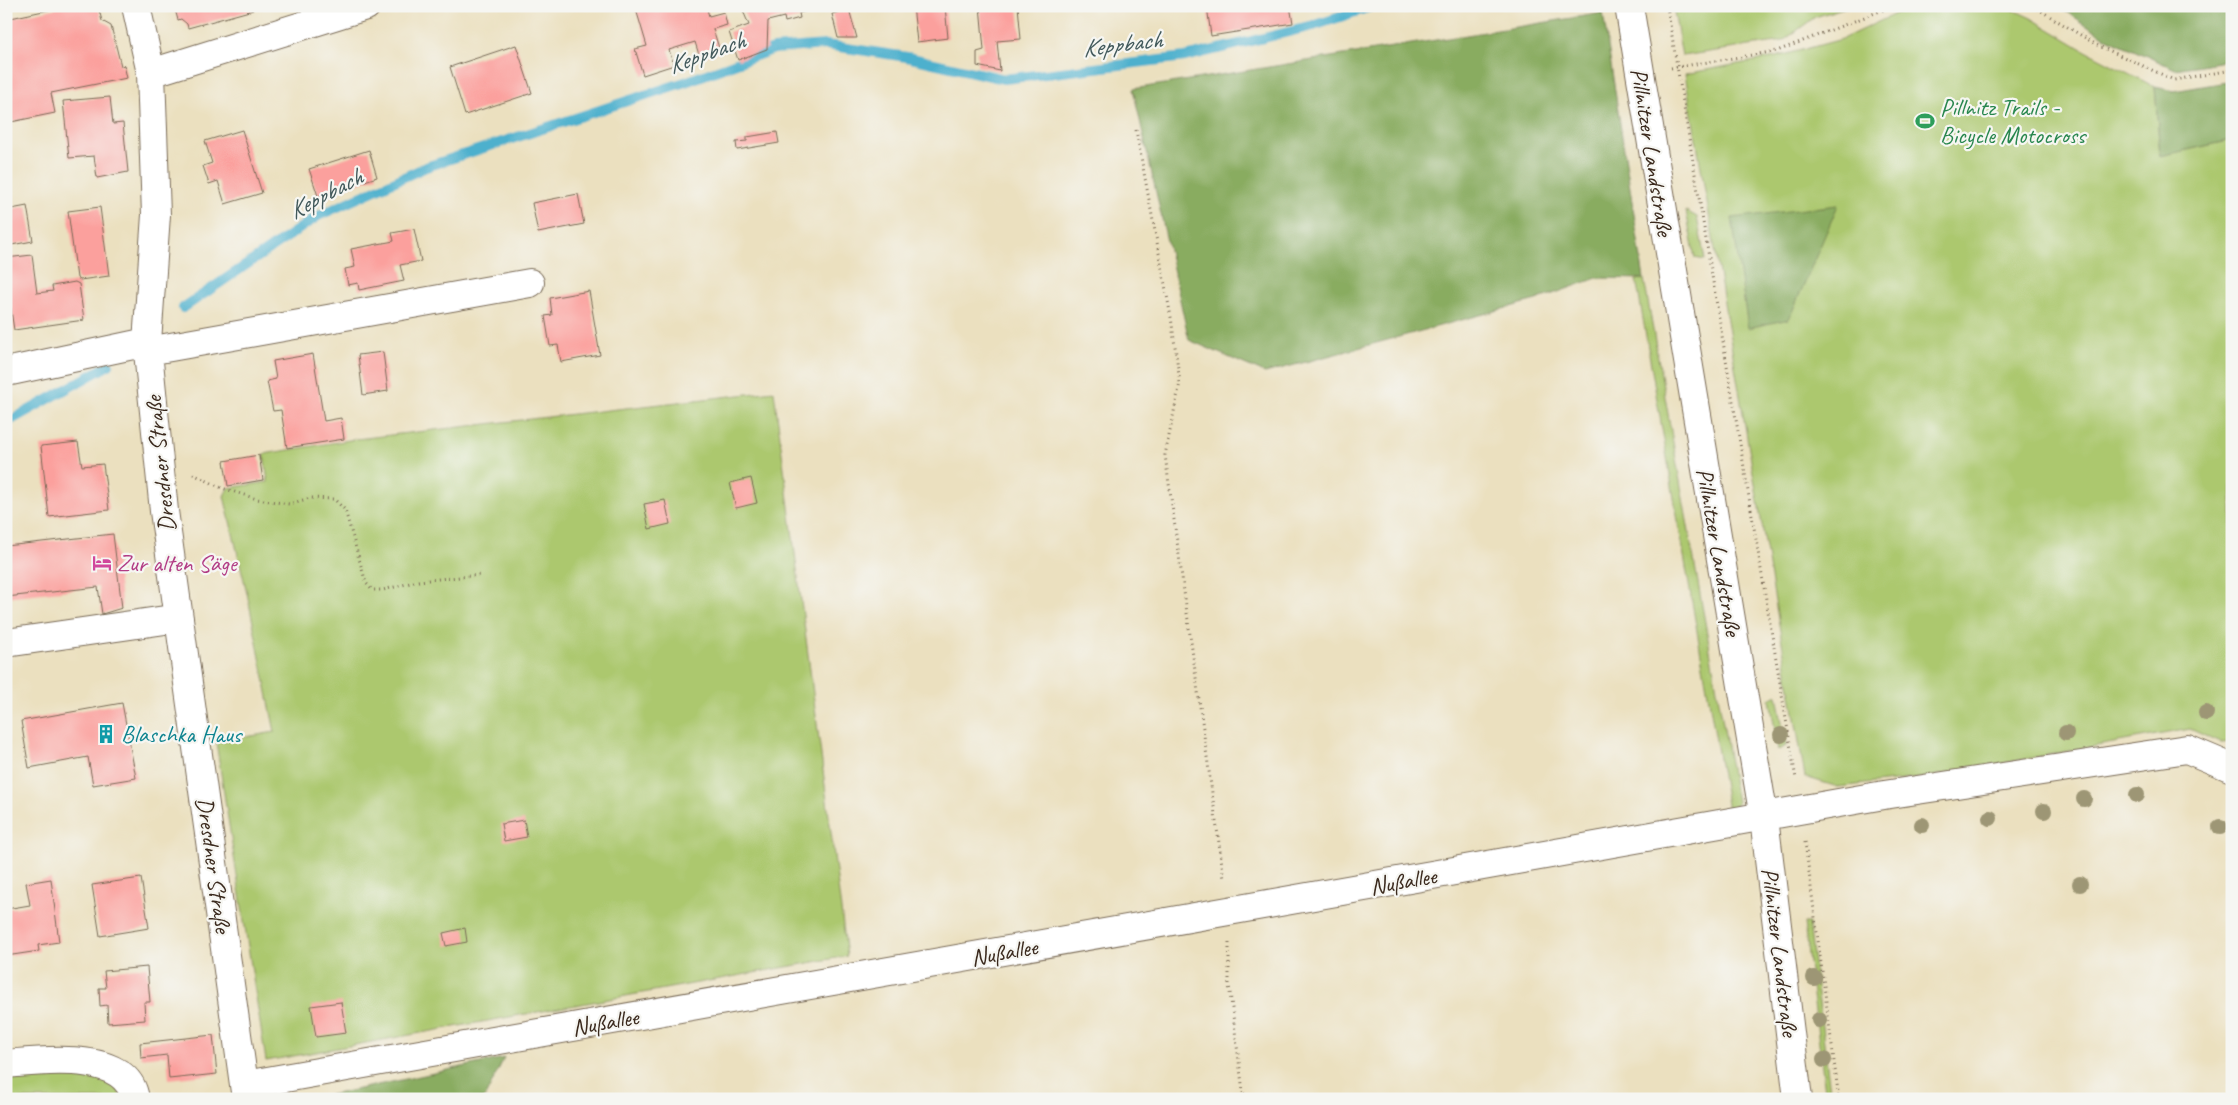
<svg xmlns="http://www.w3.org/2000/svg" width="2238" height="1105" font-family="Caveat,sans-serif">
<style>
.green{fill:#acc86e;stroke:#747946}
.forest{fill:#89ac61;stroke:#626b40}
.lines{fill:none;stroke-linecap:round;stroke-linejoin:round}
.stream{stroke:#4eb0cd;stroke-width:10}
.building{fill:#fba09d}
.minor-casing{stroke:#796a56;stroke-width:30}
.major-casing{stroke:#796a56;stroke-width:30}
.path{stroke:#796a56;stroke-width:3;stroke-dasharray:1 4;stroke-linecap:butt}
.minor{stroke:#fff;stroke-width:28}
.major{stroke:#fff;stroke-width:28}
.tree{fill:#9d9674}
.labels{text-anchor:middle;stroke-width:4.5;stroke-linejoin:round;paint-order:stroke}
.leisure-label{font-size:24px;fill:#27864d;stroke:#f6f6f2;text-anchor:start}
.street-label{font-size:24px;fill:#3b2a1e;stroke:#f6f6f2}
.hotel-label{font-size:24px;fill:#b23c85;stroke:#f6f6f2;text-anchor:start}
.culture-label{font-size:24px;fill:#0d838f;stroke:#f6f6f2;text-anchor:start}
.water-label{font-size:25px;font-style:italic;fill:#42595b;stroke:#f6f6f2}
</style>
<rect width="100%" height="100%" fill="#f6f6f2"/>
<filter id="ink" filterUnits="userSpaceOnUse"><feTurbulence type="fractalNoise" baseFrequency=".02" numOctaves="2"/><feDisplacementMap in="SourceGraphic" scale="10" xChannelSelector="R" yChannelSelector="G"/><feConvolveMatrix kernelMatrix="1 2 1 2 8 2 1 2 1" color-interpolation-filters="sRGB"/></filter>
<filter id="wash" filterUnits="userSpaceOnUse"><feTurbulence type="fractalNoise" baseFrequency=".0096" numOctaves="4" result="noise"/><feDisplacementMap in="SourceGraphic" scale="20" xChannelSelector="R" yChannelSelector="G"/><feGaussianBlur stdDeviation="1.12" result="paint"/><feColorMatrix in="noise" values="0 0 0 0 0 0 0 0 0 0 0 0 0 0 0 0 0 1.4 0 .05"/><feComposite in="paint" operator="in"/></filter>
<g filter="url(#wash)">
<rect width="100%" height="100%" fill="#ebe0bf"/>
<path class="green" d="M1673 6H1849L1815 17 1783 41 1682 56Z
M1912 6H2005L2031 18 2086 51 2155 87 2160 156 2232 140V742L2221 743 2190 729 1921 778 1838 787 1805 777 1685 74 1776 57 1842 39Z
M1686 211 1697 217 1705 260 1695 258Z
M1644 279 1737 802 1734 811 1729 816 1638 290 1636 280Z
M774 391 847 956 266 1061 216 742 275 732 247 593 224 496 228 488 268 482 264 454 356 439Z
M1777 695 1786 746 1778 750 1770 699Z
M1804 923H1809L1831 1099H1826Z
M84 1070 116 1086 122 1099H6V1073Z"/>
<path class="forest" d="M2057 6H2232V60L2175 69 2107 38Z
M1603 13 1644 279 1597 278 1536 300 1265 373 1189 340 1133 89Z
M2232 81V140L2160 156 2155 87 2174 91Z
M1838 205 1789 319 1748 328 1732 218Z
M504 1058 484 1099H312Z"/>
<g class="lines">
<path class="stream" d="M183 308 318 216 426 167 685 82 774 49 826 45 907 57 1004 79 1185 57 1313 26 1373 6
M6 423 109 365"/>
</g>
<g id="blocks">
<path class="building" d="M67 6H98L102 21 111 26 121 66 124 65 127 78 51 93 55 113 6 123V19Z
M174 6H252L253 10 188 28 187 24 181 19 178 20Z
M635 6H706L709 16 724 12 727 25 713 29 720 51 700 58 695 42 669 50 674 65 643 75 635 49 647 46Z
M741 6H822V7L799 13 800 18 785 22 784 17 768 21 767 49 738 60 729 32 749 25Z
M913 6H945L948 38 917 42Z
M980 6H1018L1021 39 997 41 1000 71 977 66V52L984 50Z
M1207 6H1290L1293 23 1211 36Z
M849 9 857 38H838L832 14Z
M516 45 532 93 465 115 450 67Z
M110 97 113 124 123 123 128 172 97 178 94 156 69 158 63 101Z
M242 130 262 193 225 204 218 181 209 184 203 166 212 163 205 141Z
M777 132 779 143 737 150 736 142 747 141V137Z
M369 150 377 177 318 196 309 169Z
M578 194 584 224 538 233 532 203Z
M27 206 33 241 6 246V210Z
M100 207 109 276 80 280 77 278 68 211Z
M414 229 421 261 400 265 404 281 359 290 358 283 348 285 345 269 355 267 351 249 394 241 392 233Z
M32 255 37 293 53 291 52 286 75 282 79 284 84 320 14 330 6 277V258Z
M589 291 600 355 561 362 558 345 550 346 545 316 552 315 550 298Z
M383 352 388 391 363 395 358 355Z
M313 354 324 421 341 418 344 439 287 448 281 410 273 411 267 381 276 379 273 361Z
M78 442 82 466 103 464 109 510 49 517 41 446Z
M259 455 263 480 228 486 224 461Z
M751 478 757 503 736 508 730 483Z
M665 500 670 524 649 529 644 504Z
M113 534 122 608 102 614 98 587 6 597V546Z
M122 703 136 778 93 785 88 757 29 768 21 721Z
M524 820 527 837 504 841 501 824Z
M141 878 149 928 100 936 92 885Z
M51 879 59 942 38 945 39 951 6 956V909L30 905 26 883Z
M465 928 467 942 446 946 443 933Z
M147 967 150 1002H144L145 1020 108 1023 107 1005 100 1006 99 988H106L104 971Z
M341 1002 346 1033 316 1037 311 1006Z
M213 1035 217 1074 169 1079 167 1055 141 1058 140 1043Z"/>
</g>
</g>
<g filter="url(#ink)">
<use href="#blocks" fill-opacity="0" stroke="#796a56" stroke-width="1"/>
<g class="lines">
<g class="minor-casing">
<path id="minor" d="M136 6 151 73 156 215 147 342 164 511 246 1099
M151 73 366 6
M148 351 530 283
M6 372 147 342
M6 643 179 618
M6 1064C40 1061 128 1049 135 1099
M245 1085 1884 795 2187 749 2232 768"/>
</g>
<g class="major-casing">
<path id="major" d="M1629 6 1764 818 1798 1099"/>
</g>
<path class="path" d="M1667 6 1796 779
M2033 6 2097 45 2174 80 2232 70
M1671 68 1777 51 1893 6
M1136 130 1171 317 1180 383 1165 455 1224 879
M193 474 222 488 257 499 289 504 310 498 334 499 345 510 366 583 372 590H383L418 581 480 575
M1805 842 1839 1099
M1229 943V985L1244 1099"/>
<use href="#minor" class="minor"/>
<use href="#major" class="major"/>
</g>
<g class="tree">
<circle cx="2206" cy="713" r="8"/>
<circle cx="2066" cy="733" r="8"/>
<circle cx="1781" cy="735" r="8"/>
<circle cx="2137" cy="795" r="8"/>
<circle cx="2084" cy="799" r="8"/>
<circle cx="2044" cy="811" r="8"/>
<circle cx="1990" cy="818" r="8"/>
<circle cx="1922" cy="825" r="8"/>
<circle cx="2220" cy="827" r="8"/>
<circle cx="2080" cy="884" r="8"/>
<circle cx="1814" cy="978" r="8"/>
<circle cx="1819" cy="1020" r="8"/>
<circle cx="1824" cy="1060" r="8"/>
</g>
</g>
<defs>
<g id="stadium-bare" transform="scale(1.5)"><path d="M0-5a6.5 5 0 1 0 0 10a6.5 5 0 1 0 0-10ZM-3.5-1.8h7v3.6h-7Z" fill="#2e9e5b" stroke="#f6f6f2" stroke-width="2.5" paint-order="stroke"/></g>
<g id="hotel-bare" transform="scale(1.5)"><path d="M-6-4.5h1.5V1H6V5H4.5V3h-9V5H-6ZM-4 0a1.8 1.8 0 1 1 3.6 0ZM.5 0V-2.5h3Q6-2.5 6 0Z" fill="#d1479c" stroke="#f6f6f2" stroke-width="2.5" paint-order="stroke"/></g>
<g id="building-bare" transform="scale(1.5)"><path d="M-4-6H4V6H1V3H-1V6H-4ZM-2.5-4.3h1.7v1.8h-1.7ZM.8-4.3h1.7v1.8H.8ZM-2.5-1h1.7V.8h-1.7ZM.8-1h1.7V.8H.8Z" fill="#0f9aa8" stroke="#f6f6f2" stroke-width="2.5" paint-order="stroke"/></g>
</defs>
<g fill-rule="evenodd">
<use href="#stadium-bare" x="1925" y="121"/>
<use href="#hotel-bare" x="102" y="563"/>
<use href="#building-bare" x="106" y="734"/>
</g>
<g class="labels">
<g class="leisure-label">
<text x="1940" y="115">Pillnitz Trails -<tspan x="1940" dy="28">Bicycle Motocross</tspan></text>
</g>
<g class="street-label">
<text transform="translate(1652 152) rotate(81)" y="8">Pillnitzer Landstraße</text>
<text transform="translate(160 464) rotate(-96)" y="8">Dresdner Straße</text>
<text transform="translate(1719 552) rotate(80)" y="8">Pillnitzer Landstraße</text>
<text transform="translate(214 865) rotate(82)" y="8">Dresdner Straße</text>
<text transform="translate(1403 881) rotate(-10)" y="8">Nußallee</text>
<text transform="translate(1004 952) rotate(-10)" y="8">Nußallee</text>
<text transform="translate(1780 952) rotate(83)" y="8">Pillnitzer Landstraße</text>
<text transform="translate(605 1022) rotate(-10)" y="8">Nußallee</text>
</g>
<g class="hotel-label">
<text x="117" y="571">Zur alten Säge</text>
</g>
<g class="culture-label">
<text x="121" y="742">Blaschka Haus</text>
</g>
<g class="water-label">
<text transform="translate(1122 43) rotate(-7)" y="9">Keppbach</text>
<text transform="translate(706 52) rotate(-20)" y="9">Keppbach</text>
<text transform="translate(325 193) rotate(-28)" y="9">Keppbach</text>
</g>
</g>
<rect width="2238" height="1105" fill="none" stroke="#f6f6f2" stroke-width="25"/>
</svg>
